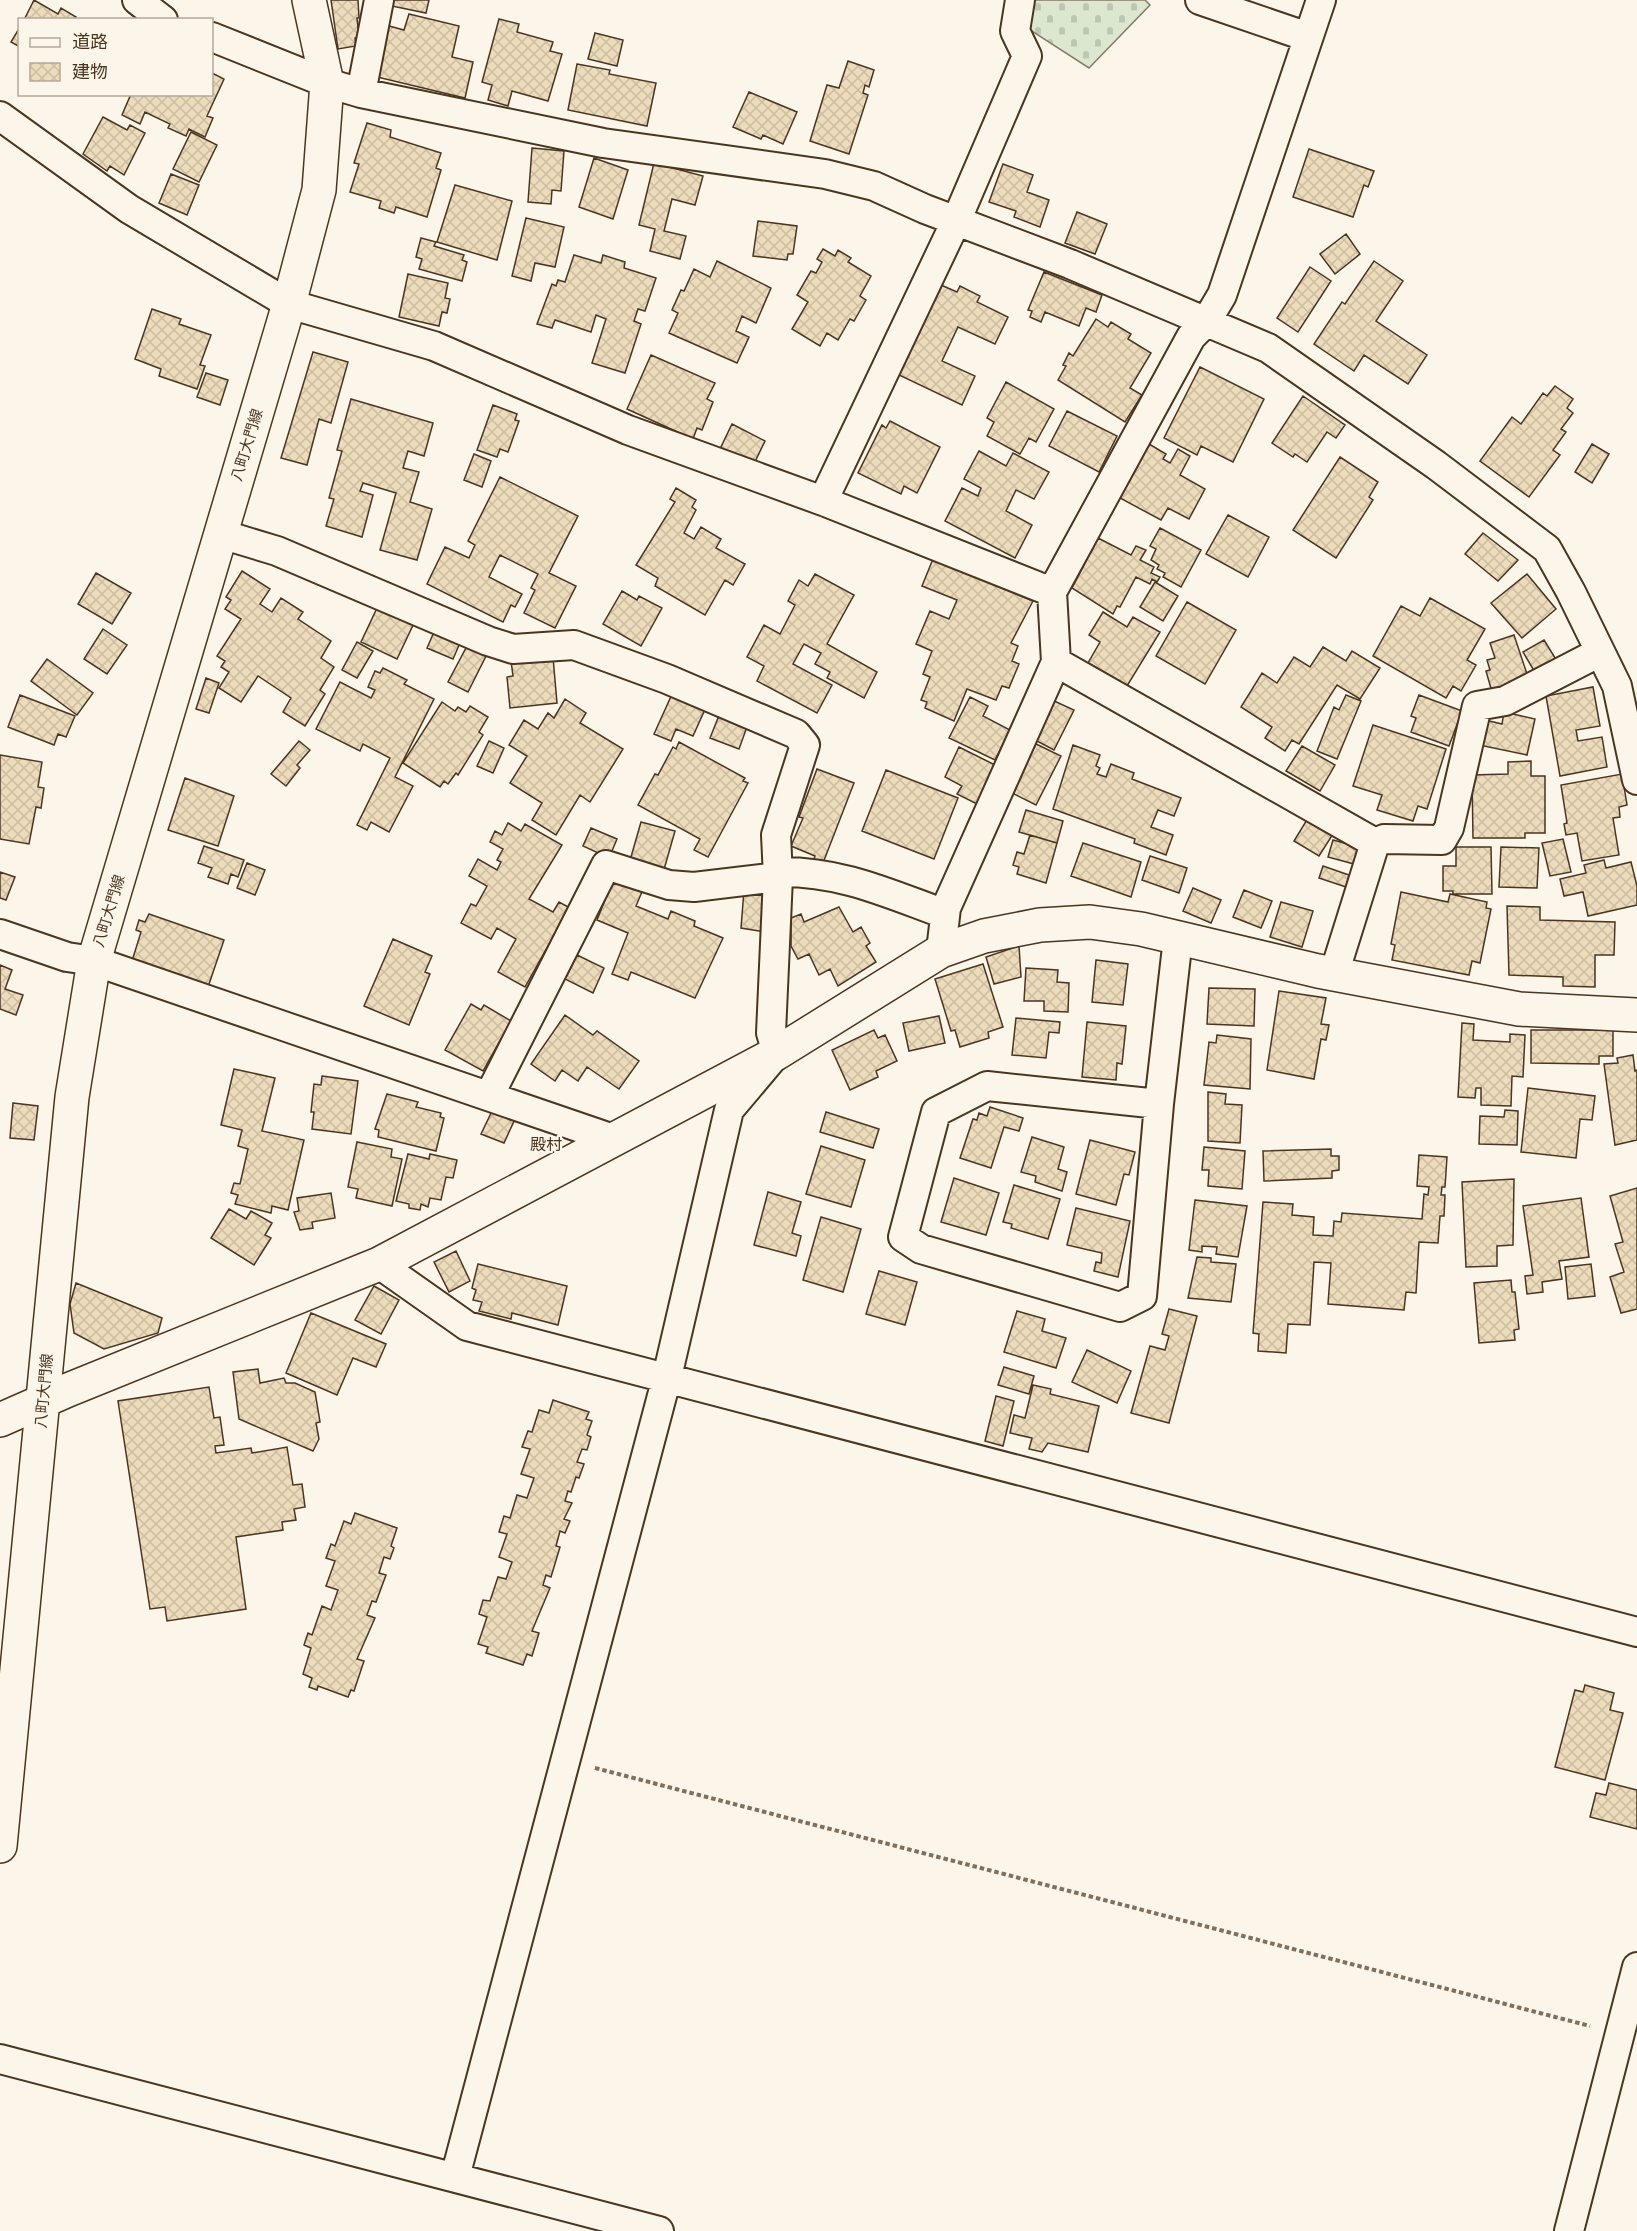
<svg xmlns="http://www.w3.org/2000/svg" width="1637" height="2231" font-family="'DM Sans','Noto Sans JP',sans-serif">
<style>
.cemetery{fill:url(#cemetery-stones);stroke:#887966;stroke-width:1.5}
.building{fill:url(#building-cross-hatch);stroke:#4a3520;stroke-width:1.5}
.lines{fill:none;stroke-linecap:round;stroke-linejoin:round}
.minor-casing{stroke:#4a3520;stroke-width:32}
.tertiary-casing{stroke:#4a3520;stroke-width:36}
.secondary-casing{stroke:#4a3520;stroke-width:36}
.path{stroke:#7f6f5c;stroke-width:4;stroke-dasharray:4.5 3;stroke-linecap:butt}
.minor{stroke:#fbf6e9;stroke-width:28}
.tertiary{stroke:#fbf6e9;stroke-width:33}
.secondary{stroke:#fbf6e9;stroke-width:33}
.labels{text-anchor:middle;stroke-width:4.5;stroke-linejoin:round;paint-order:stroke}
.street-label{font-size:15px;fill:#4a3520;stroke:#fbf6e9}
.neighbourhood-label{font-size:16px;fill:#4a3520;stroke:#fbf6e9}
</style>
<defs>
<pattern id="cemetery-stones" width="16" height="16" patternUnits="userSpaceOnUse" patternTransform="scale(1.5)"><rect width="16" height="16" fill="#dce7d0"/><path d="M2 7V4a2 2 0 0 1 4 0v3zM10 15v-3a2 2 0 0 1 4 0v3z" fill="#bec7b2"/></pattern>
<pattern id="building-cross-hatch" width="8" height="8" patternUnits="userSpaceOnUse" patternTransform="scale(1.5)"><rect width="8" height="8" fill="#ecdcbc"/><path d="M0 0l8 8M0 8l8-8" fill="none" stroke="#ccbda1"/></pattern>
</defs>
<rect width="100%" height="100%" fill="#fbf6e9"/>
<path class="cemetery" d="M1033 0H1145L1150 5 1089 68 1027 28Z"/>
<path class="building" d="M34 0 58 14 61 8 76 17 74 20H24Z
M331 0H358L359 18H357L359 37 355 38 356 46 338 49Z
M388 0H429L426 13 387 5Z
M409 14 459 26 452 57 473 62 465 98 377 77 389 26 404 30Z
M499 19 519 24 517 32 553 42 550 51 562 54 548 101 512 91 508 106 488 100 492 85 482 82Z
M20 27V47L11 42Z
M595 33 623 40 617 66 588 59Z
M848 61 874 70 869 87 865 85 863 93 868 95 849 154 810 141 827 85 839 88Z
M577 64 610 70 609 74 656 83 647 126 568 110Z
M212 73 224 79 207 116 213 118 205 137 189 129 186 136 168 128 170 124 145 112 140 124 122 115 131 94H212Z
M749 92 797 112 783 144 763 135 761 139 733 127Z
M103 117 127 130 130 125 145 133 124 175 110 166 107 171 83 154Z
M367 123 391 130 390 137 441 153 436 168 441 170 427 217 396 207 394 213 379 208 381 201 350 192 359 164 354 163Z
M191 132 217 145 199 182 173 169Z
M532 148 564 151 561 191 552 190 551 204 528 202Z
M1309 149 1374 171 1368 187 1364 185 1353 217 1293 197Z
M594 158 628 170 613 219 579 207Z
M654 163 703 176 695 205 672 199 664 231 686 236 680 259 650 251 655 229 639 225Z
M1003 164 1033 175 1027 192 1049 200 1040 227 1014 217 1016 211 989 202Z
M171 174 199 185 187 215 159 203Z
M455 185 512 201 497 260 437 242Z
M1077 212 1107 224 1095 254 1065 243Z
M526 218 564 227 555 267 535 263 531 281 512 276Z
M758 221 797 226 793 254H788L787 260 753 256Z
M1346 234 1360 254 1335 274 1320 254Z
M421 238 436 242 434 246 464 255 462 260 467 262 462 281 419 269 422 259 416 257Z
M823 249 835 256 838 250 851 258 848 262 871 276 860 296 866 300 854 321 850 319 838 340 827 333 820 346 792 329 808 302 797 295 811 271 816 273 822 262 817 259Z
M574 255 601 263 603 255 625 262 624 268 656 278 645 311 638 309 634 321 641 324 625 373 592 363 606 319 596 315 591 332 555 320 552 328 537 324 552 284 556 286 558 280 565 282Z
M717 261 771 288 756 323 742 316 736 331 749 337 737 363 669 333 678 313 672 310 681 290 684 291 694 269 710 277Z
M1374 261 1403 281 1376 321 1427 355 1408 384 1364 355 1354 371 1314 344 1342 302 1345 304Z
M1310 267 1331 281 1298 332 1277 318Z
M1044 272 1102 295 1096 312 1086 308 1079 326 1045 312 1041 322 1030 317 1032 311 1028 310Z
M408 274 448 283 445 298 450 299 447 313 442 312 439 326 399 317Z
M941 285 957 292 960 286 980 296 977 302 1008 317 995 344 958 327 942 361 975 376 962 405 899 375Z
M152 309 181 319 179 324 211 335 200 365 205 366 197 389 159 376 161 369 135 359Z
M1096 319 1108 327 1111 322 1131 334 1128 339 1151 353 1130 388 1142 395 1125 422 1058 380 1066 366 1063 365 1069 353 1073 356Z
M313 352 348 362 331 423 319 419 307 465 281 458Z
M651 355 715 383 707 399 713 402 702 430 697 428 693 439 627 409Z
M1200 367 1264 399 1233 462 1201 446 1197 455 1164 438Z
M206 373 228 380 220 405 197 397Z
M1006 382 1054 409 1036 442 1029 438 1020 454 987 436 994 422 987 418Z
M1555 386 1573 399 1567 408 1573 413 1561 429 1566 432 1553 450 1560 455 1529 497 1480 461 1512 417 1521 424 1543 393 1547 396Z
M1303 396 1345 425 1336 438 1327 432 1307 462 1295 454 1293 457 1272 443Z
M351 399 433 423 424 456 408 451 403 468 419 472 410 502 432 509 417 560 380 550 396 493 363 483 360 491 373 495 362 537 326 526 334 499 329 498 342 451 337 450Z
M493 405 517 414 515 420 519 421 508 452 500 449 497 457 477 450Z
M1067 411 1117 436 1099 472 1049 446Z
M890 421 940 447 917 493 904 486 901 494 858 473 882 425 886 428Z
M732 424 765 441 753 466 720 449Z
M1149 444 1166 454 1163 459 1170 463 1178 449 1190 456 1180 475 1205 489 1189 519 1168 508 1161 520 1120 498Z
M1592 444 1609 454 1592 483 1575 472Z
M979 451 1006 466 1013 453 1049 472 1034 499 1016 490 1006 511 1032 525 1015 558 945 521 962 488 978 496 981 488 964 479Z
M474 454 491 461 482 487 464 480Z
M1340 457 1378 482 1369 497 1373 500 1336 558 1293 530Z
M500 477 578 516 549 573 576 586 555 628 524 613 535 590 531 588 538 574 500 555 489 577 522 594 515 607 511 605 503 622 427 584 445 547 469 558 475 545 468 541Z
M676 488 696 500 692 507 696 510 684 533 694 539 701 527 721 539 716 548 745 564 733 585 725 580 705 615 655 586 658 578 636 565 675 502 670 499Z
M1228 515 1269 537 1248 577 1206 554Z
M1160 528 1201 550 1181 587 1163 577 1165 573 1157 569 1159 565 1151 560 1156 549 1150 546Z
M1483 533 1518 560 1498 581 1465 554Z
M1098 538 1131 555 1136 546 1146 550 1140 560 1154 567 1151 573 1160 577 1157 582 1152 579 1150 584 1136 577 1120 607 1117 606 1113 614 1072 588Z
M933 559 1033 601 1011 643 1018 646 1012 661 1019 664 1009 688 1002 686 996 700 967 689 954 721 925 708 927 702 921 700 930 677 923 674 932 651 916 644 930 611 949 619 957 600 922 586Z
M242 571 270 589 260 604 272 612 281 598 303 612 298 619 331 641 321 658 334 667 320 690 325 694 305 726 283 712 291 698 258 676 241 702 219 688 229 672 221 667 225 661 217 656 241 619 225 609 231 600 226 597Z
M96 573 131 593 112 624 78 604Z
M815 574 854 595 827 644 877 672 864 698 827 678 830 672 815 664 821 653 804 644 793 664 832 685 817 713 757 681 764 666 747 657 764 625 780 634 795 605 788 601 799 580 808 586Z
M1527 574 1556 609 1522 638 1491 603Z
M1155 582 1178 596 1163 621 1140 607Z
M622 591 637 600 639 596 662 608 641 646 603 624Z
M1430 598 1485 629 1467 660 1476 665 1461 691 1453 686 1446 698 1373 656 1401 606 1420 616Z
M1187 602 1236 630 1205 684 1156 656Z
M378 606 414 623 397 659 361 642Z
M1103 612 1127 627 1133 617 1160 632 1127 686 1088 663 1100 642 1089 635Z
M103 629 127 645 107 674 84 659Z
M434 632 460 643 453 659 427 648Z
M1514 635 1529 680 1492 692 1486 671 1490 670 1487 660 1495 658 1490 643Z
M1544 640 1557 661 1536 674 1523 652Z
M357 642 373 651 357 678 342 670Z
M467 646 486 656 468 692 448 682Z
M1323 647 1346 661 1352 651 1380 668 1360 699 1337 685 1299 744 1292 740 1285 751 1265 738 1272 727 1241 707 1262 673 1277 683 1294 657 1310 667Z
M553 657 557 703 510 708 507 677 513 676 511 661Z
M47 659 93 693 77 715 31 681Z
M383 668 407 680 404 684 434 699 395 777 413 786 389 832 371 822 367 830 357 825 390 758 363 744 360 751 316 729 340 682 371 698 375 690 368 687 375 671 380 673Z
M206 678 219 683 209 713 196 709Z
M1593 687 1600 726 1576 730 1578 741 1602 737 1607 767 1560 776 1546 696Z
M673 692 706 707 693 736 676 729 671 741 654 734Z
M20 695 75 716 66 737 58 734 54 745 8 727Z
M1346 695 1361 701 1337 759 1317 751 1334 707 1339 710Z
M1419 695 1462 711 1449 746 1411 732 1416 718 1411 716Z
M970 697 988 706 983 716 1010 730 995 760 949 738Z
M565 699 586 713 580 723 623 749 590 802 580 795 556 835 532 820 542 803 510 783 527 756 509 745 524 720 538 729 548 713 554 718Z
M1052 700 1074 710 1054 750 1033 739Z
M442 702 455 711 458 707 466 712 470 706 488 717 479 732 483 735 458 775 456 773 448 784 444 781 440 787 403 763Z
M1504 712 1535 719 1527 755 1479 745 1485 720 1502 724Z
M720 713 748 724 739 749 710 738Z
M1373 725 1446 749 1427 809 1418 806 1413 821 1377 810 1382 795 1353 786Z
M299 741 310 750 297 765 300 768 286 786 271 774Z
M489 741 504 748 493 773 477 766Z
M679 742 745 778 743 781 748 783 708 857 694 850 700 839 638 805 655 774 658 775 673 747 676 749Z
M1032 742 1061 756 1036 805 1008 791Z
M1073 745 1100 755 1096 766 1100 768 1097 774 1106 777 1111 764 1134 773 1132 779 1181 798 1174 816 1158 810 1151 827 1173 835 1166 855 1134 843 1135 839 1053 809Z
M1302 746 1335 765 1320 791 1286 771Z
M959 747 995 765 977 804 957 794 962 786 945 777Z
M0 755 42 762 38 787 44 788 41 808 36 807 29 844 0 839Z
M1531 761V776H1545V833H1525V838H1473L1472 775 1508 774V762Z
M817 769 854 783 823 863 814 859 815 856 791 846 803 818 799 817Z
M886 770 958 798 934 859 862 831Z
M1622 774 1627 805 1619 807 1620 817 1613 818 1619 855 1582 861 1577 833 1566 835 1564 824 1567 823 1561 785Z
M185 778 234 796 218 846 168 830Z
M1026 810 1063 821 1057 843 1019 832Z
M1308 818 1333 834 1319 856 1294 841Z
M641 822 675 831 663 873 629 864Z
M508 823 521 831 525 824 562 845 529 899 553 912 559 902 572 909 562 921 525 987 498 972 516 939 497 928 491 939 461 923 471 904 476 906 487 886 469 876 478 859 497 870 501 862 497 860 503 849 490 842 495 831 502 835Z
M591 828 617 839 609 858 583 846Z
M1030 835 1057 843 1046 883 1017 874 1019 867 1013 865 1017 852 1024 854Z
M1563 839 1571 872 1550 876 1542 843Z
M1333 840 1359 847 1354 864 1328 857Z
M1083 843 1141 862 1131 897 1071 876Z
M204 846 244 860 238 877 231 874 228 884 208 877 212 868 198 863Z
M1456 847H1491L1492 894H1453V891H1443V866H1456Z
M1501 847 1539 848 1537 888 1499 887Z
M1150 856 1187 868 1179 893 1142 880Z
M1604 860 1606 868 1631 862 1637 886V905L1588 916 1583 892 1564 896 1560 879 1586 873 1584 865Z
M247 863 265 870 255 895 237 888Z
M1323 866 1349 875 1346 887 1319 878Z
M0 872 15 877 6 900 0 898Z
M615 875 644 887 636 906 668 919 671 911 695 921 694 926 723 938 695 998 631 972 628 980 612 974 628 933 597 920Z
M1193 888 1221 900 1211 923 1183 911Z
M744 890 769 892 766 932 741 928Z
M1244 890 1272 901 1261 928 1233 917Z
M1401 892 1448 902 1450 894 1487 902 1486 908 1491 909 1480 963 1472 961 1469 975 1392 960 1395 945 1391 944Z
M1281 902 1313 911 1302 947 1270 937Z
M1507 906 1540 907V920L1615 922 1614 955H1595V987L1563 986V977L1509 975Z
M839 907 853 932 861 927 870 943 866 946 876 962 838 986 830 969 819 975 809 954 798 959 791 946V918L801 914 804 922Z
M149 914 224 940 208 987 132 961 141 932 136 930 139 920 145 922Z
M393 939 432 956 425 972 430 974 409 1025 364 1006Z
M1019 946 1021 977 994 984 986 957Z
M577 955 604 968 593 993 565 979Z
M1096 960 1128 964 1123 1005 1092 1002Z
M983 964 1003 1027 988 1032 989 1038 960 1047 955 1030 951 1031 935 979Z
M0 965 12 970 5 989 23 995 16 1015 0 1009Z
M1026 968 1058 970 1057 982 1069 983 1068 1012 1044 1011V1001H1024Z
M1209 988 1255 989 1254 1026 1207 1024Z
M1279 991 1326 998 1321 1024 1329 1025 1326 1040 1321 1039 1314 1079 1267 1070Z
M471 1004 481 1010 484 1005 511 1021 483 1071 445 1050Z
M565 1015 593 1035 597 1031 639 1061 619 1089 587 1067 578 1081 562 1070 555 1081 531 1064Z
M939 1016 945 1043 909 1051 903 1023Z
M1016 1018 1060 1022 1059 1033 1049 1032 1046 1058 1012 1055Z
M1087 1022 1126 1026 1122 1064 1117 1063 1116 1080 1082 1077Z
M1462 1023 1474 1024 1473 1040 1510 1042V1034L1525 1035 1523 1077 1512 1076 1511 1106 1481 1105V1088H1476L1475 1098 1458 1097Z
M874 1030 878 1038 885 1035 897 1061 876 1071 878 1077 850 1090 832 1050Z
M1531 1030H1613V1056H1599V1064L1531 1063Z
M1217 1035 1251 1039 1250 1089 1204 1085 1209 1042 1216 1043Z
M1633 1055 1635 1071 1637 1070V1140L1615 1145 1604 1064 1618 1063 1617 1058Z
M234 1069 275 1078 262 1131 304 1140 288 1210 272 1206 271 1213 235 1204 238 1195 231 1193 234 1183 240 1184 248 1149 238 1146 242 1130 221 1125Z
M322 1076 358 1081 351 1134 312 1129 314 1112H311L314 1084 321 1085Z
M1528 1088 1595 1096 1592 1120 1580 1119 1576 1158 1521 1152Z
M1208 1092 1226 1094 1225 1104 1242 1105 1240 1143 1208 1141Z
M387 1094 418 1102 416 1107 441 1113 440 1117 444 1118 436 1151 378 1137 379 1130 375 1129Z
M13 1103 38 1106 34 1140 10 1138Z
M990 1107 1023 1118 1019 1131 1004 1127 991 1168 960 1158 973 1119 977 1120 979 1113 987 1116Z
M493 1109 515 1119 504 1143 481 1134Z
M1505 1110 1518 1111 1517 1145 1479 1144 1480 1116 1504 1117Z
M826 1112 879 1129 873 1148 820 1132Z
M1032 1137 1064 1147 1058 1169 1067 1172 1062 1191 1035 1182 1036 1176 1021 1172Z
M1090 1140 1135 1152 1129 1175 1124 1174 1116 1205 1076 1194Z
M357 1142 392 1149 391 1157 402 1159 392 1206 356 1198 358 1189 348 1187Z
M821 1146 865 1160 851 1207 806 1194Z
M1204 1147 1245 1151 1242 1189 1208 1186 1209 1170H1202Z
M1331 1149V1156H1339V1170L1332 1171V1178L1264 1181 1263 1151Z
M408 1154 429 1159 430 1154 457 1160 453 1178 446 1177 441 1200 430 1198 428 1207 421 1204 420 1210 409 1208V1204L396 1201Z
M1419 1155 1447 1157 1445 1187H1442L1441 1195H1445L1444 1216H1440L1438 1243 1419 1242 1416 1293 1406 1292 1404 1310 1328 1304 1331 1263 1314 1262 1310 1325 1288 1324 1286 1353 1258 1351 1259 1334 1253 1333 1263 1202 1293 1204 1292 1215 1314 1217 1313 1235 1333 1236 1334 1221 1341 1222 1342 1213 1422 1219 1424 1194 1428 1195 1429 1187 1417 1186Z
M954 1178 999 1193 986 1235 941 1222Z
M1514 1179 1513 1245 1497 1246V1266L1466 1267 1462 1182Z
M1014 1185 1060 1199 1048 1239 1011 1228 1012 1224 1003 1222Z
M1637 1188V1309L1621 1313 1610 1277 1624 1272 1615 1244 1623 1242 1610 1196Z
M768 1192 801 1202 792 1233 801 1236 796 1256 754 1245Z
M331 1193 335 1218 312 1222 313 1228 300 1230 294 1212 299 1211 297 1198Z
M1581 1198 1589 1257 1559 1261 1562 1279 1542 1282 1543 1292 1527 1294 1525 1276 1533 1275 1523 1206Z
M1195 1200 1247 1206 1238 1257 1216 1254 1217 1247 1202 1246V1252L1189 1250Z
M1076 1208 1130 1221 1118 1277 1094 1271 1096 1262 1101 1263 1102 1253 1067 1245Z
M229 1209 246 1219 251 1211 272 1223 265 1235 271 1238 254 1265 211 1238Z
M821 1217 861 1229 843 1292 803 1280Z
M456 1251 470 1281 449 1292 434 1262Z
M1197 1257 1211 1258V1262L1236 1264 1231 1302 1188 1298Z
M478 1264 567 1286 558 1325 512 1313 511 1319 479 1311 482 1302 473 1300 476 1290 472 1288Z
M1591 1264 1595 1296 1568 1299 1565 1267Z
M879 1271 917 1282 905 1325 866 1314Z
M1511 1280 1512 1292H1515L1519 1329 1514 1330 1515 1340 1479 1343 1474 1283Z
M76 1283 162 1318 158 1333 104 1349 74 1333 70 1304Z
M374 1286 399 1300 381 1334 355 1320Z
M1169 1309 1197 1316 1169 1423 1131 1413 1150 1346 1165 1350 1169 1336 1162 1334Z
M1017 1311 1045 1319 1042 1331 1066 1338 1056 1368 1004 1352Z
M311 1313 386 1344 376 1367 353 1358 337 1395 286 1373Z
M1087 1350 1131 1371 1117 1403 1072 1382Z
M1004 1367 1034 1376 1029 1394 998 1385Z
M258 1369 260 1383 284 1378 286 1383H295L315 1392 320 1422 316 1423 319 1439 313 1451 239 1419 233 1372Z
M1033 1385 1051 1389 1050 1394 1099 1406 1088 1452 1048 1443 1042 1452 1029 1449 1032 1438 1010 1433 1014 1415 1025 1418Z
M209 1387 214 1418 220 1417 224 1445 215 1446 216 1453 251 1448 252 1453 287 1447 293 1485 302 1484 305 1507 294 1509 296 1520 282 1522 283 1530 236 1537 246 1609 167 1621 165 1607 150 1609 118 1401Z
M996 1396 1014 1401 1003 1446 985 1441Z
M553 1400 589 1412 586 1419 592 1421 587 1435 591 1437 587 1450 582 1449 577 1462 584 1464 579 1478 576 1477 571 1492 568 1491 565 1501 572 1503 564 1519 570 1521 565 1533 560 1531 556 1546 560 1547 551 1577 546 1575 543 1585 550 1588 532 1631 539 1633 532 1656 527 1654 523 1665 486 1653 488 1647 478 1644 487 1617 479 1614 483 1600 490 1601 498 1577 506 1579 512 1562 499 1557 507 1534 499 1532 504 1516 510 1518 517 1495 527 1498 534 1478 521 1474 530 1449 522 1447 528 1431 532 1432 539 1410 549 1413Z
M355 1513 397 1528 391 1546 394 1548 390 1559 384 1557 379 1573 386 1575 376 1602 372 1601 367 1615 375 1618 357 1659 364 1661 354 1691 351 1690 348 1697 318 1686 317 1690 309 1687 312 1678 303 1674 311 1648 304 1645 308 1633 312 1635 322 1606 331 1610 338 1590 326 1586 335 1561 326 1558 331 1544 335 1546 344 1521 351 1524Z
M1585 1685 1614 1693 1610 1710 1623 1713 1605 1780 1555 1767 1575 1690 1583 1692Z
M1609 1783 1637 1790V1829L1590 1817 1596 1793 1606 1795Z"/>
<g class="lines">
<g class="minor-casing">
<path id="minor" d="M137 0 163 20
M1200 0 1308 37
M212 37 327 83 361 93 379 0
M361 93 603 143 825 174 874 186 925 209 1070 264 1268 348 1436 465 1547 549 1571 592 1617 686 1637 780
M0 116 129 209 289 304 434 346 628 430 823 501 1052 592
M823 501 957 219 1027 56 1015 31 1020 0
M221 534 277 551 488 641 513 649 574 645 667 679 796 734 805 745 776 835 778 877 771 1033 777 1053 729 1110 667 1377 455 2177
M1056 662 1375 843 1334 974
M1375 843 1384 839 1442 840 1449 828 1477 706 1505 701 1600 652
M778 872C841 871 887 893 945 914
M0 934 67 957 94 961 616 1140
M941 951 946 908 1056 662 1052 592 1191 337 1206 322 1222 295 1321 0
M489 1096 606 865 669 885 694 887 778 877
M1159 1104 1142 1296 1120 1307 921 1249 903 1237 936 1112 987 1086 1159 1104 1178 938
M379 1264 467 1326 1637 1632
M0 2059 659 2231
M1569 2231 1637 1967"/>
</g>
<g class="tertiary-casing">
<path id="tertiary" d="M0 1420 68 1390 379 1264 777 1053 941 951 984 936 1040 925 1090 922 1141 929 1318 971 1519 1009 1637 1015"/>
</g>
<g class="secondary-casing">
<path id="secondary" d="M0 1846 72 1097 94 961 289 304 319 190 327 83 309 0"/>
</g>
<path class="path" d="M595 1768 1590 2026"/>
<use href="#minor" class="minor"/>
<use href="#tertiary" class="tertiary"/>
<use href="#secondary" class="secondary"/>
</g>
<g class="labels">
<g class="street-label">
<text transform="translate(247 445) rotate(-73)" y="5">八町大門線</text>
<text transform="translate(109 911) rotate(-73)" y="5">八町大門線</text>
<text transform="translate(44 1391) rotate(-85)" y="5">八町大門線</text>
</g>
<g class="neighbourhood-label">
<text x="546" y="1150">殿村</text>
</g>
</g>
<rect x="18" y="18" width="195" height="78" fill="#fbf6e9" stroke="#b4a999" stroke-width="1.5"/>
<rect x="30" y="38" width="30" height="9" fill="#fbf6e9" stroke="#b4a999" stroke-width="1.5"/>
<text x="72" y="48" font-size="18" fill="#4a3520">道路</text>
<rect x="30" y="63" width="30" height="18" fill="url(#building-cross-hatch)" stroke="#b4a999" stroke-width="1.5"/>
<text x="72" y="78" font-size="18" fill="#4a3520">建物</text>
</svg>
